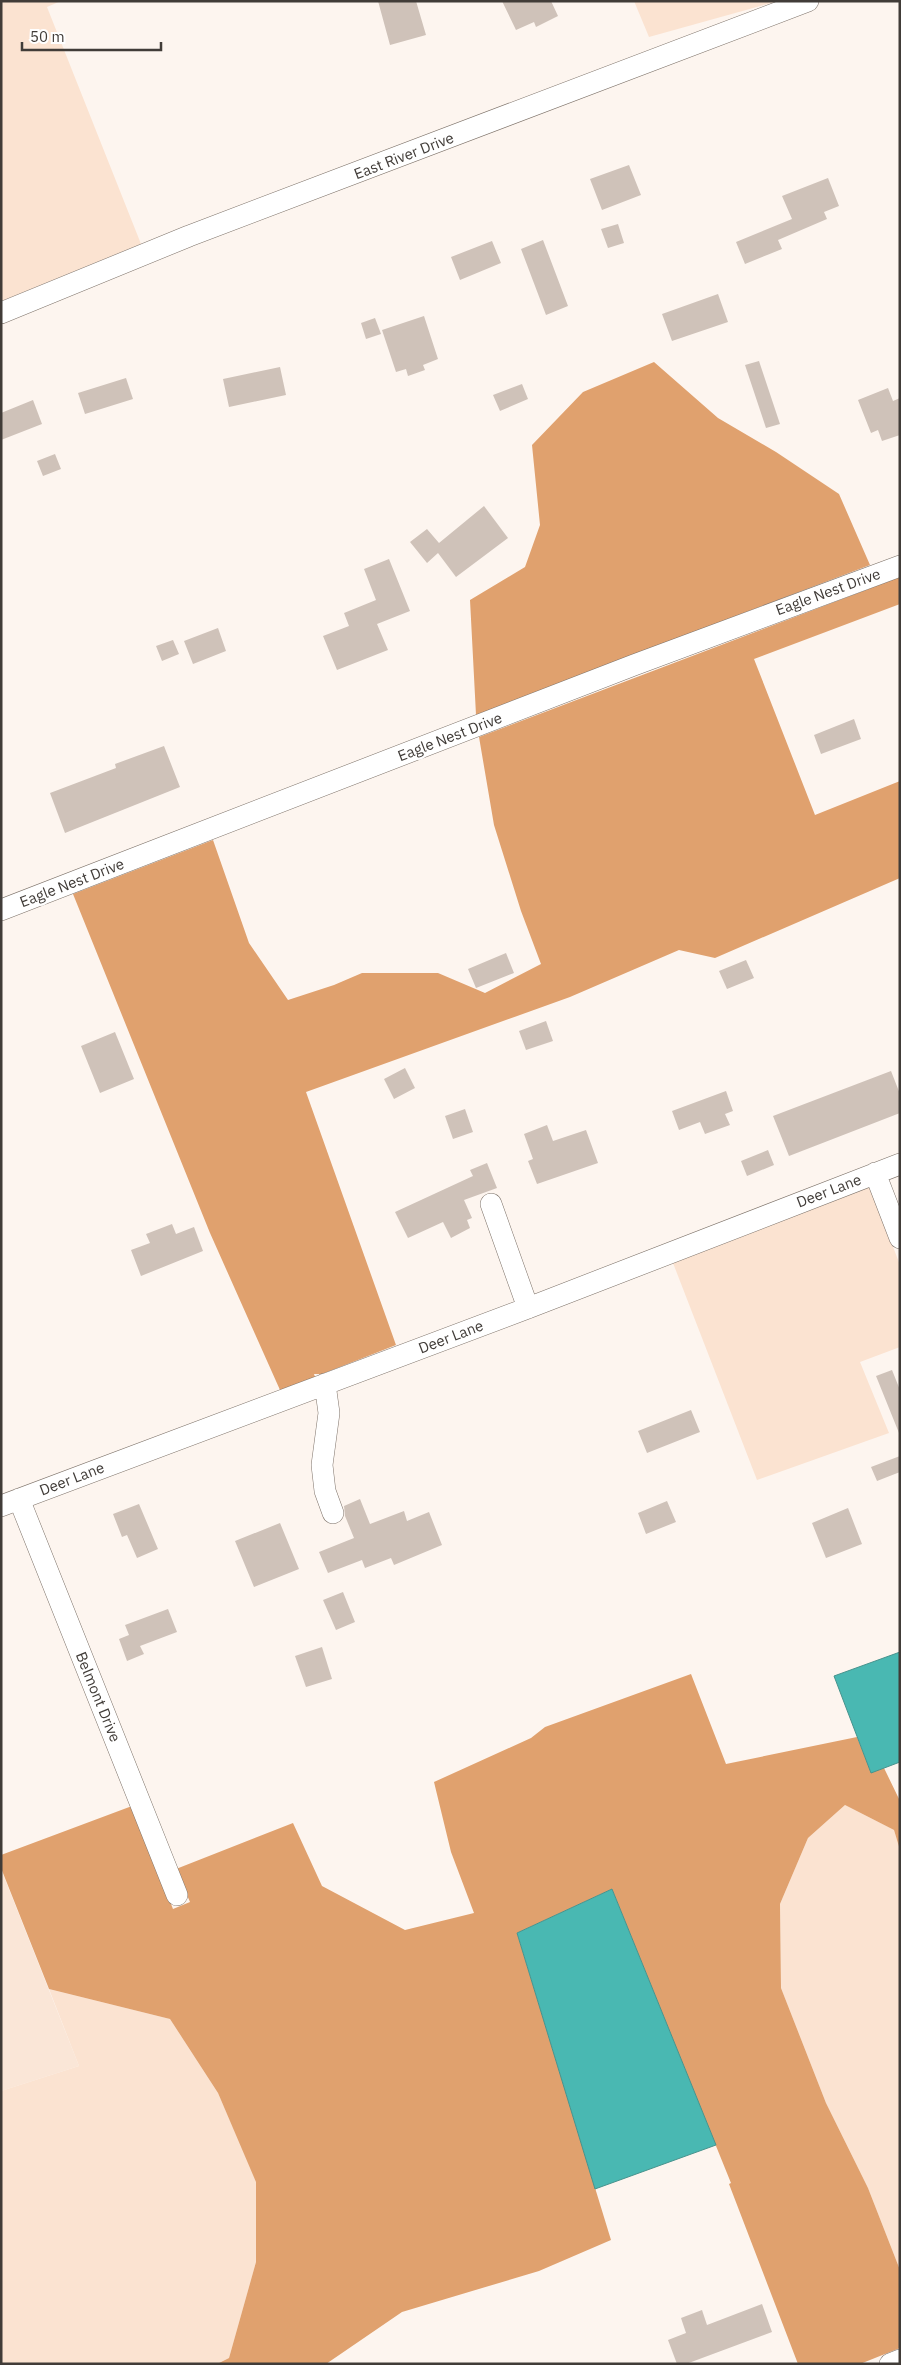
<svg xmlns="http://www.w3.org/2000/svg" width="901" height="2365" font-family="'IBM Plex Sans',sans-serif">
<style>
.built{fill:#fae6d7}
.green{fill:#fbe3d1}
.forest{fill:#e0a16e}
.water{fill:#49b8b2;stroke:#47938d}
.building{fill:#cfc2b9}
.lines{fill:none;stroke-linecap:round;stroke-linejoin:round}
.minor-casing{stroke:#7d7269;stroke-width:22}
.minor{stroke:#fff;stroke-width:21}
.labels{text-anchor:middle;stroke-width:4.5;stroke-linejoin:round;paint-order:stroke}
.street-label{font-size:15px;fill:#413c38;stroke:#fff}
</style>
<rect width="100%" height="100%" fill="#fdf5ef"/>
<path class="built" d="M1 1869 79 2066 1 2091Z"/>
<path class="green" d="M1 1H61L47 7 141 244 2 301Z
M634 1H778L649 37Z
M870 1187 900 1265V1347L860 1362 889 1433 757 1480 673 1263Z
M845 1805 894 1830 900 1850V2270L868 2188 826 2103 781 1988 780 1904 808 1838Z
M49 1989 170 2019 218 2093 257 2182 256 2262 229 2358 217 2364H1V2091L79 2066Z"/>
<path class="forest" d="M654 362 718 418 776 452 839 494 870 565 476 715 470 600 525 567 540 525 532 445 583 392Z
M900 577V604L754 659 815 815 900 781V878L715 958 679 950 570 997 306 1092 396 1345 322 1374H314L315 1377 280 1390 210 1233 73 894 213 840 249 943 288 1000 334 985 362 973H438L485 993 541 964 521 911 494 825 479 737Z
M691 1674 726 1764 857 1737 871 1772 884 1768 900 1801V1850L894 1830 845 1805 808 1838 780 1904 781 1988 826 2103 868 2188 900 2270V2348L860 2364H798L729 2184 731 2183 612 1889 517 1933 611 2240 539 2271 402 2312 326 2364H217L229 2358 256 2262V2182L218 2093 170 2019 49 1989 1 1868V1855L132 1806 173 1909 190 1902 176 1869 293 1823 322 1886 405 1930 474 1913 451 1852 434 1782 531 1738 545 1727Z"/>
<path class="water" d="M900 1652V1762L871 1773 834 1676Z
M612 1889 716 2145 595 2189 517 1933Z"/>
<path class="building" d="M378 1H416L426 35 390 45Z
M502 1H551L558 16 536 27 534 22 516 30Z
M629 165 641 195 602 210 590 179Z
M828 178 839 206 824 212 827 219 778 240 782 249 745 264 736 242 792 219 782 196Z
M618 224 624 243 608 248 601 229Z
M543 240 568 306 546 315 521 249Z
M492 241 501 263 460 280 451 257Z
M718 294 728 322 672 341 662 314Z
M424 316 438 359 423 365 425 370 408 376 406 369 396 372 382 330Z
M375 318 381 334 366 339 361 323Z
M759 361 780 424 766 428 745 365Z
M280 367 286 395 229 407 223 379Z
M126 378 133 399 85 414 78 393Z
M522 384 528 399 500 411 493 395Z
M888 388 893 401 900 398V435L882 441 878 430 871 433 858 400Z
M33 400 42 424 1 440V413Z
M55 454 61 469 43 476 37 461Z
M484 506 508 538 456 577 438 553 427 563 410 542 427 529 439 543Z
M389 559 410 611 377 624 388 650 337 670 323 636 349 626 344 613 376 600 364 569Z
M218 628 226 651 193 664 184 641Z
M173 640 179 654 162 661 156 646Z
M854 719 861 739 821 754 814 735Z
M164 746 180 787 65 833 50 793 116 768 115 764Z
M506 953 514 973 476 988 468 969Z
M746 960 754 978 727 989 719 971Z
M546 1021 553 1041 526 1050 519 1031Z
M115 1032 134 1079 100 1093 81 1046Z
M405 1068 415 1088 394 1099 384 1079Z
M891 1071 900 1094V1113L789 1156 773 1116Z
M726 1091 733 1111 725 1114 730 1125 705 1134 700 1122 679 1130 672 1111Z
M465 1109 473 1132 453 1139 445 1116Z
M547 1125 553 1141 586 1130 598 1163 537 1184 528 1161 533 1159 524 1134Z
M768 1150 774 1165 747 1176 741 1161Z
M487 1163 497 1188 464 1200 472 1218 467 1220 470 1228 451 1238 443 1222 408 1238 395 1212 473 1176 470 1170Z
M172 1224 176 1234 194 1227 203 1251 141 1276 131 1250 150 1243 146 1234Z
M892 1370 900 1390 899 1433 876 1376Z
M691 1410 700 1432 647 1453 638 1431Z
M900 1456V1472L877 1481 871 1467Z
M360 1499 370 1524 404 1511 407 1521 429 1512 442 1545 394 1565 391 1558 365 1568 362 1560 328 1573 319 1552 354 1538 345 1516 344 1506Z
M667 1501 676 1522 646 1534 638 1513Z
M139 1504 158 1549 137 1558 127 1535 122 1537 113 1514Z
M848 1508 862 1544 826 1558 812 1523Z
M280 1523 299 1569 254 1587 235 1541Z
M343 1592 355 1622 336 1630 323 1600Z
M168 1609 177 1632 140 1646 144 1654 127 1661 119 1639 129 1635 125 1625Z
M322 1647 332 1679 306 1687 295 1656Z
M762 2304 772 2332 686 2364H677L668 2340 686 2333 681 2318 702 2310 707 2325Z"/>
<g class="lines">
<g class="minor-casing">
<path id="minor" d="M1 313 189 236 808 1
M1 910 634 665 900 566
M875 1173 900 1238
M491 1204 528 1308
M325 1384 329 1413 322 1465 325 1491 333 1513
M19 1499 177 1895
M1 1506 528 1308 900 1164
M890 2364 900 2360"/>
</g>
<use href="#minor" class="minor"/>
</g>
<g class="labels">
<g class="street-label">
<text transform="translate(404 156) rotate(-21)" y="5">East River Drive</text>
<text transform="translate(828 592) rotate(-20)" y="5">Eagle Nest Drive</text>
<text transform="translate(450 737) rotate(-21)" y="5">Eagle Nest Drive</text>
<text transform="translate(72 883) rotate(-21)" y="5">Eagle Nest Drive</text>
<text transform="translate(829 1191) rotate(-21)" y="5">Deer Lane</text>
<text transform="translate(451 1337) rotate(-21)" y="5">Deer Lane</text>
<text transform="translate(72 1479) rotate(-21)" y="5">Deer Lane</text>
<text transform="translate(98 1697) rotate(68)" y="5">Belmont Drive</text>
</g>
</g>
<rect width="901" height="2365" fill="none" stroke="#413c38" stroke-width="5"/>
<path d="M22 42v8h139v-8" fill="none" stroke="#413c38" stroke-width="2.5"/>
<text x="30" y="42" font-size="15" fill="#413c38" stroke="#ffffff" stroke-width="4" paint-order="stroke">50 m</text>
</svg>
